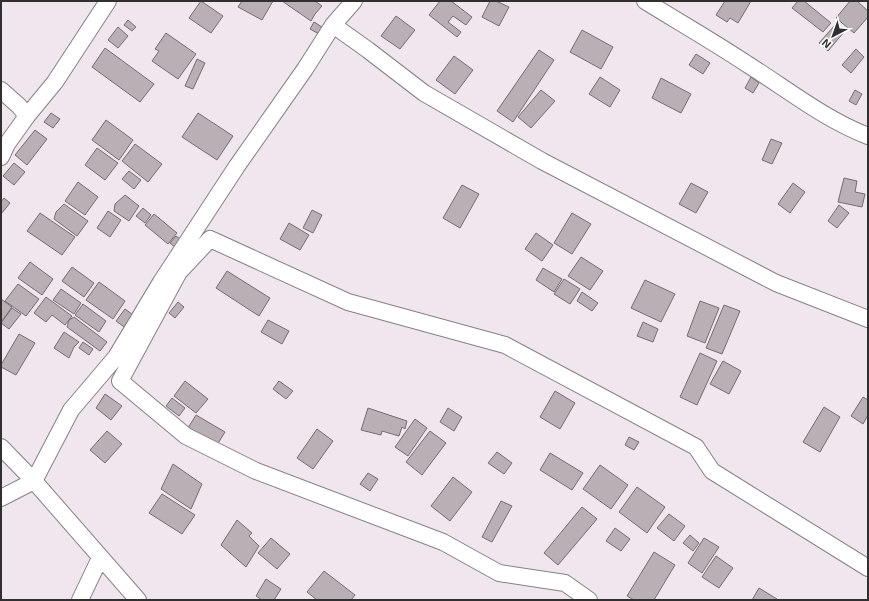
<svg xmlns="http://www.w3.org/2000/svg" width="869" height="601" font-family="'Exo 2',sans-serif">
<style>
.building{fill:#b9b0b6;stroke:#756d73}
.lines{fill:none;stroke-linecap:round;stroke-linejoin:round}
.minor-casing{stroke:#898086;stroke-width:18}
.minor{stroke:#fff;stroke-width:16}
</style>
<rect width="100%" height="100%" fill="#f0e6ed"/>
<path class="building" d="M201 1 223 16 211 33 189 18Z
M242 1H273L262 20 238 7Z
M282 1H315L322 6 315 14 311 21Z
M440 1H451L472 17 466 25 453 16 448 22 461 32 457 37 429 15Z
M490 1H496L509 7 499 26 482 17Z
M725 1H751L738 23 730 18 727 22 716 15Z
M798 1H804L831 23 823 32 792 8Z
M850 1H857L868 11V17L854 33 836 18Z
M396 16 415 30 400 49 381 36Z
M128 20 136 27 132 31 124 25Z
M314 22 322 27 319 34 310 29Z
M835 25 844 32 828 51 819 43Z
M118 27 128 36 118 48 108 40Z
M582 30 613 47 601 69 570 52Z
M166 33 196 54 178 79 152 61 159 51 155 49Z
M105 48 154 84 140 102 92 67Z
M856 49 864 57 851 73 842 65Z
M539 50 554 60 513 122 497 111Z
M696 54 710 63 703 74 689 65Z
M454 56 473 70 455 94 436 80Z
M197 59 205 63 193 89 185 86Z
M600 77 620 90 610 107 589 94Z
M751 77 759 83 753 93 745 88Z
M661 78 691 94 681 113 652 98Z
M541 90 555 101 531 128 518 117Z
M855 90 862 94 856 105 849 101Z
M51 113 60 119 53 128 44 122Z
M198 113 233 136 217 160 182 137Z
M106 120 133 140 119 160 92 140Z
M35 130 47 139 27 165 15 155Z
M771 139 782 143 772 164 762 160Z
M135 144 162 164 148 182 122 161Z
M97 148 118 163 105 180 85 165Z
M14 163 25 172 14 185 3 176Z
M129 171 141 180 134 189 122 179Z
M844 178 857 181 855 192 865 194 862 207 838 202Z
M78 182 98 197 85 215 65 201Z
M691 183 708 192 696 213 679 204Z
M793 183 805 192 790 213 778 204Z
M462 185 479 194 460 228 443 218Z
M125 195 139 206 129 221 114 211 115 204Z
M4 198 10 203 1 214V202Z
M64 204 88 221 77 236 54 219 56 212Z
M839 205 849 213 837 228 828 221Z
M143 208 151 215 145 223 136 216Z
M312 210 322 215 313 233 303 228Z
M108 211 121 220 110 237 97 228Z
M40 213 75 237 62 255 27 231Z
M572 213 591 224 572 254 554 243Z
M154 214 177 233 168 244 145 225Z
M289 223 309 235 300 250 280 239Z
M536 233 553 245 542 261 525 249Z
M176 236 183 241 176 248 170 243Z
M581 257 603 271 590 290 568 276Z
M30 262 53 279 42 295 18 278Z
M72 267 94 283 84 297 62 281Z
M543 268 562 279 554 292 536 280Z
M227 271 270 298 259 316 216 288Z
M564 279 580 289 570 304 554 294Z
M645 280 675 294 661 322 631 308Z
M99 282 125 301 113 319 86 300Z
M18 284 39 299 26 316 5 301Z
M61 289 81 303 74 314 53 300Z
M582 292 598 303 592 311 577 301Z
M46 297 72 316 65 325 52 315 46 322 34 313Z
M1 299 12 307 2 321H1Z
M700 301 719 308 705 343 687 336Z
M178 302 184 307 175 318 169 313Z
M83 304 106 321 99 332 75 315Z
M724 305 740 311 722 354 706 348Z
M12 308 21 314 9 329 1 323Z
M125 309 136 317 127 329 116 321Z
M74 317 107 342 100 351 67 327 69 320Z
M268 320 289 331 282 344 261 332Z
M643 322 658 329 653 342 637 336Z
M64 332 79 342 74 347 69 358 54 348Z
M19 334 35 343 16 375 1 367V365Z
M83 342 93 349 89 355 79 348Z
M700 353 717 361 697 405 680 397Z
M723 361 741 371 729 394 710 384Z
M185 381 208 399 196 413 174 396Z
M279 381 293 391 286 399 273 389Z
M555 391 575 403 560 429 540 417Z
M105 394 122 406 111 420 96 408Z
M863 397 868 400V415L863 424 851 416Z
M172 398 185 408 179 416 166 406Z
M824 407 840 417 820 452 803 442Z
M368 408 407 421 405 429 402 427 399 436 382 431 381 435 361 430Z
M448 408 462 417 454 431 440 422Z
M196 415 225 432 217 445 188 428Z
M415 419 427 428 408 456 395 447Z
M317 429 333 441 313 469 297 458Z
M107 431 122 444 105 463 90 450Z
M430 431 446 443 422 475 406 462Z
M629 437 639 442 634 450 625 445Z
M497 452 512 463 504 474 488 463Z
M550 453 583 473 572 490 540 470Z
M173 464 202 484 191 509 161 489Z
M600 465 628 485 611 509 583 489Z
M368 473 378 479 370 491 360 484Z
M453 477 472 492 450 521 431 506Z
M637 487 665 507 647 533 619 512Z
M162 494 195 515 182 534 149 513Z
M501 501 512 506 492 542 482 537Z
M582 507 597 519 558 565 544 553Z
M669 514 685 526 674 541 657 528Z
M237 520 252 533 249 536 259 546 246 567 221 545Z
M615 528 630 539 621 551 606 541Z
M690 535 699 543 693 551 683 543Z
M271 538 290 554 277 569 258 553Z
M704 538 719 547 702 573 688 563Z
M654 552 675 565 654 600H634L627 596Z
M716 556 733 568 719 588 702 577Z
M324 571 355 595 351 600H317L307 592Z
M266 579 281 589 274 600H262L256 596Z
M759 588 777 599V600H752Z"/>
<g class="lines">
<g class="minor-casing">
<path id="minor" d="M645 1C679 22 714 42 747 64 787 89 824 119 868 136
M333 25 368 50 424 93 542 161 776 283 868 319
M1 90 19 106 27 116
M1 157 7 144 27 116 55 82 108 1
M1 447 34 481 138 600
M1 498 34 481 71 410 116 357 161 282 237 166 305 69 333 25 354 1
M80 600 100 558
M589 600 565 583 499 573 443 542 256 471 186 436 120 381 179 272 210 239 348 302 505 345 696 447 712 471 868 568"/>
</g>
<use href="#minor" class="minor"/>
</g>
<rect width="869" height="601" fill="none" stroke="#322f31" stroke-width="4"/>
<g transform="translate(833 36) rotate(221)" stroke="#ffffff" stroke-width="3" paint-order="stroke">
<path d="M0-3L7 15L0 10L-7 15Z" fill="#322f31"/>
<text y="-6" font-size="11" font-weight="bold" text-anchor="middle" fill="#322f31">N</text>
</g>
</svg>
